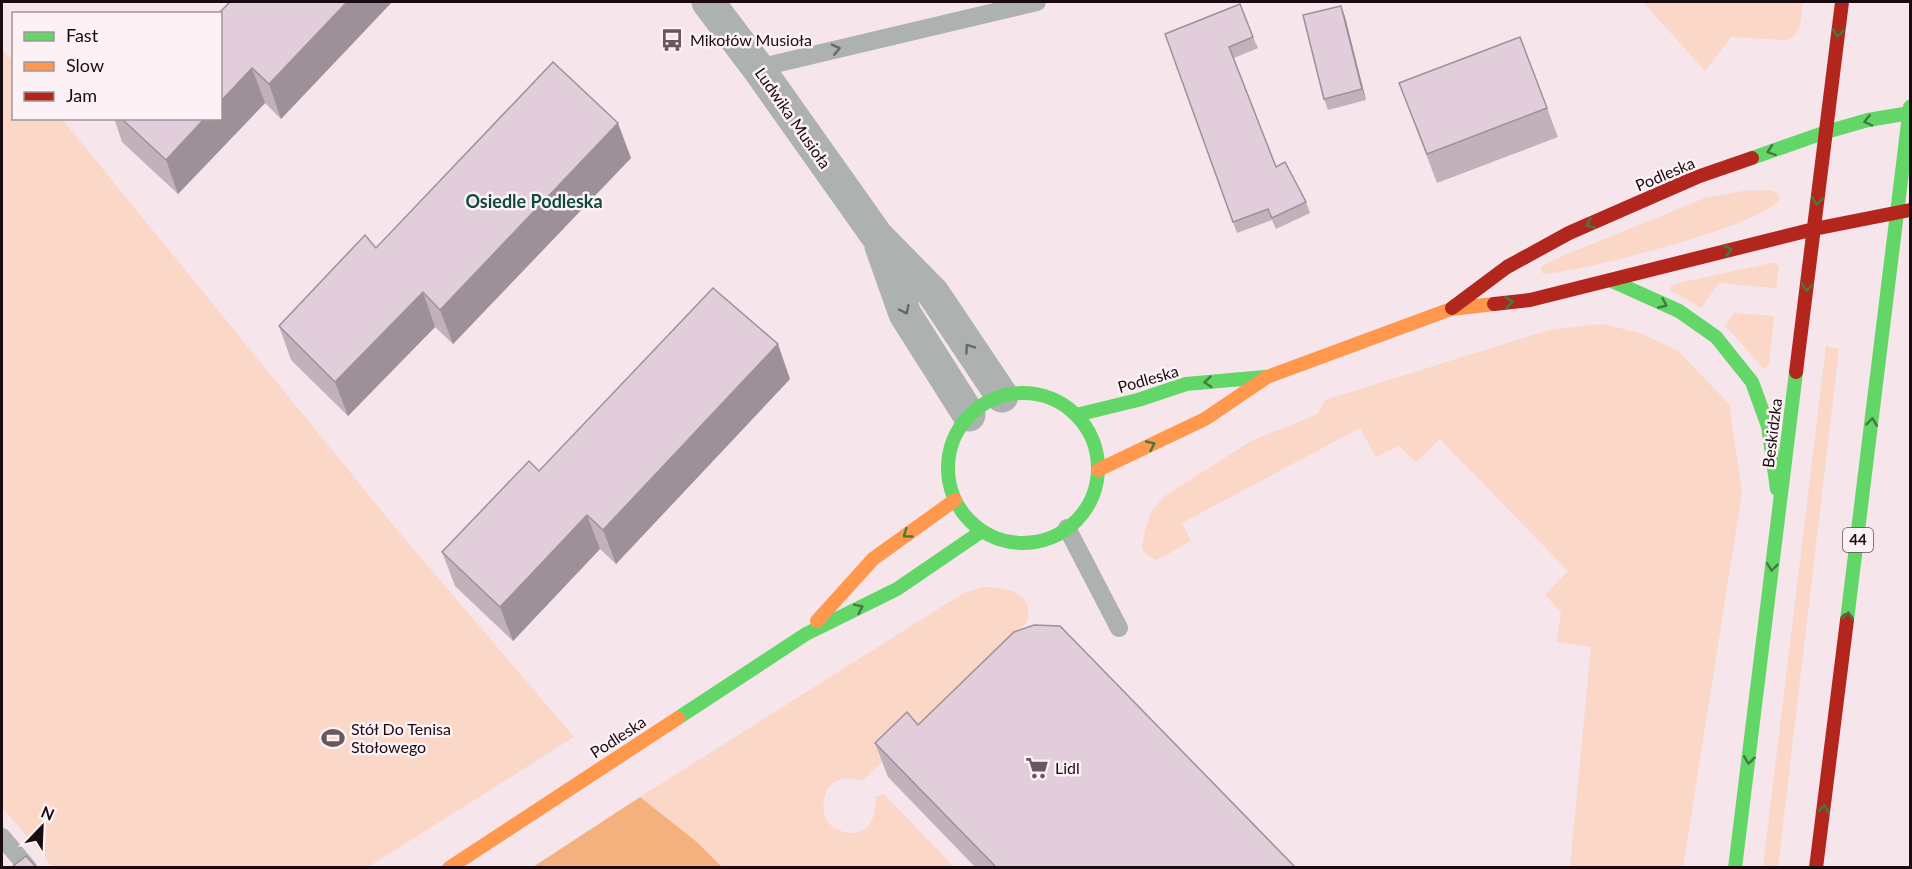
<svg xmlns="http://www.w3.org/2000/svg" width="1912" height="869" font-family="Lato,sans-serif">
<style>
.green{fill:#fad7c6}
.forest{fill:#f4b17e}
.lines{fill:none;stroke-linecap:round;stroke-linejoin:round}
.lane{stroke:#adb2b0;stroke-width:18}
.street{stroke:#adb2b0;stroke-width:33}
.fast{stroke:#63d668;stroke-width:14}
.slow{stroke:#ff974d;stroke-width:14}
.jam{stroke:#b3261e;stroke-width:14}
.wall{fill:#c2b1bb}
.shaded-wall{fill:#9e9099}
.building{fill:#e2ceda;stroke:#9e9099;stroke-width:1.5}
.oneway{stroke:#437a41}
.oneway2{stroke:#6b6668}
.labels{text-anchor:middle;stroke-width:5;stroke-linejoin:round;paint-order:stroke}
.shield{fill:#fcf2f5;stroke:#5e5055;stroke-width:1.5}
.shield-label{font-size:15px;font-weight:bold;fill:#1b0a11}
.poi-label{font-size:16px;fill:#1b0a11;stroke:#fcf2f5;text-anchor:start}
.street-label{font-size:16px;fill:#1b0a11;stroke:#fcf2f5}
.neighbourhood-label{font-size:18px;font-weight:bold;fill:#11493e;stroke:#fcf2f5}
</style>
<rect width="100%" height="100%" fill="#f6e5eb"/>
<path class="green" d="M1643 2H1803C1801 16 1803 34 1787 40L1731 37 1705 71Z
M2 50 13 61 14 118 62 119 398 531 574 737 368 867H52L2 807Z
M1769 190 1777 193 1780 198C1765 226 1584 270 1547 274L1542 273 1541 269 1542 266 1565 255 1705 198 1743 191Z
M1771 263H1775L1779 267 1776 288 1719 283 1701 308 1670 290 1671 286 1675 284Z
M1734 313 1774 316 1769 364 1766 368H1763L1735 336 1725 326Z
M1602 324 1640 333 1677 350 1729 404 1742 492 1683 867H1570L1591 647 1557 642 1561 612 1545 595 1568 571 1440 439 1416 462 1399 446 1376 457 1360 428 1182 523 1191 541 1157 560 1148 556 1142 548 1145 530 1152 510 1165 496 1251 441 1318 414 1325 400 1549 330Z
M1826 346 1839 349 1778 867H1763Z
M984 587C1007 588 1035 591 1027 622L862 781C852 777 841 776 832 784 820 795 820 821 836 829 861 842 879 822 875 797L884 794 954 867H722L697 842 640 797 946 604 966 592Z"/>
<path class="forest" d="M640 797 697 842 722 867H533Z"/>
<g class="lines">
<path class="lane" d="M758 68 1037 2
M1067 528 1119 628
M2 837 28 868"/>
<path class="street" d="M708 2 758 68 877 236 933 293 1002 396
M881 246 905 314 969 415"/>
<path class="fast" d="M1752 158 1826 132 1868 120 1910 113
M1610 280 1679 311 1716 337 1752 382 1768 426 1777 489
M948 468a75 75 0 1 1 150 0a75 75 0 1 1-150 0Z
M1076 415 1138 400 1186 384 1265 377
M1847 620 1910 107
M678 718 806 634 897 589 982 531
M1735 868 1796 372"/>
<path class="slow" d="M1098 470 1205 419 1267 377 1451 309 1494 304
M817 621 873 559 955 500
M449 868 678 718"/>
<path class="jam" d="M1494 304 1530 300 1814 229 1910 210
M1452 308 1507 267 1569 233 1697 177 1752 158
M1796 372 1842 2
M1816 868 1847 620"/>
</g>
<path class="wall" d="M392 2 281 119 265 103 178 194 122 142 114 118H220V14Z
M1341 6 1345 17 1366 100 1328 110 1324 99Z
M1165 34 1253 37 1258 48 1234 58 1276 167 1306 202 1310 213 1276 229 1272 220 1237 233Z
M1399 83 1547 108 1558 137 1437 183Z
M631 158 453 344 435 327 348 416 291 360 279 326 376 248Z
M790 379 616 564 600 549 513 641 455 586 442 552 539 471Z
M918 725 1295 867H975L888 777 875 743Z"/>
<path class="shaded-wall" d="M347 2H392L281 119 269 84Z
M1341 6 1345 17 1366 100 1362 89Z
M252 68 265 103 178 194 166 160 205 118H220V102Z
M618 123 631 158 453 344 440 310Z
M423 292 435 327 348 416 335 382Z
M778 344 790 379 616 564 603 530Z
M587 515 600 549 513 641 500 607Z"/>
<path class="building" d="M230 2H347L269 84 252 68 220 102V14H218Z
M1240 4 1253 37 1229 47 1276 167 1285 162 1306 202 1272 218 1268 209 1233 222 1165 34Z
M1341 6 1362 89 1324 99 1303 15Z
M1520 37 1547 108 1427 154 1399 83Z
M553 62 618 123 440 310 423 292 335 382 279 326 365 235 376 248Z
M121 118H205L166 160Z
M713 288 778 344 603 530 587 515 500 607 442 552 529 461 539 471Z
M1034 625 1060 626 1295 867H996L875 743 907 712 918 725 1014 632Z
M26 856 36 867H12Z"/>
<defs><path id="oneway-chevron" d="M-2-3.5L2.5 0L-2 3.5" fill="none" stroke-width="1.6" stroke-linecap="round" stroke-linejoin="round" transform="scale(1.5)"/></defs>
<g class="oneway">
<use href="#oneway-chevron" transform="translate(1838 33) rotate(97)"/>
<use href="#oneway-chevron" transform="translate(1868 121) rotate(167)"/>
<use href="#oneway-chevron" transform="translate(1771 151) rotate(161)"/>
<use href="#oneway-chevron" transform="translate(1817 201) rotate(97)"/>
<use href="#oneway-chevron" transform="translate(1590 224) rotate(156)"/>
<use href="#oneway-chevron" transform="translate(1728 250) rotate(-14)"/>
<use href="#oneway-chevron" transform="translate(1807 287) rotate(97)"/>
<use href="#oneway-chevron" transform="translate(1509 302) rotate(-6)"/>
<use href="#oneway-chevron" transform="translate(1663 304) rotate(24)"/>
<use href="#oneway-chevron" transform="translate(1208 382) rotate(175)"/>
<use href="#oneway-chevron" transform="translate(1872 422) rotate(-83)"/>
<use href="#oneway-chevron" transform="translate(1151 445) rotate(-25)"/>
<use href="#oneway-chevron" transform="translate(907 534) rotate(144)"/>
<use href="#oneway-chevron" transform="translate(1772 567) rotate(97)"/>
<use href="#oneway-chevron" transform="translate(859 608) rotate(-26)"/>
<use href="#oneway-chevron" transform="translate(1848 616) rotate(-83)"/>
<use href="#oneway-chevron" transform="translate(1749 760) rotate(97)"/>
<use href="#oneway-chevron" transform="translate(1824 809) rotate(-83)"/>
</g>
<g class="oneway2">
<use href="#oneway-chevron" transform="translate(836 49) rotate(-13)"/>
<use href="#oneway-chevron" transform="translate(905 310) rotate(65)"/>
<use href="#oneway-chevron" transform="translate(969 348) rotate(-125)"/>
</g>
<defs>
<g id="bus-bare" transform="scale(1.8)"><path d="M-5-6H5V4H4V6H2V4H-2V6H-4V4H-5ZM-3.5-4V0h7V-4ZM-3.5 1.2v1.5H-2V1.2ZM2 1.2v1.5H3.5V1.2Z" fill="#68575d" stroke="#fcf2f5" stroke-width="2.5" paint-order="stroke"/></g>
<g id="stadium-bare" transform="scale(1.8)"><path d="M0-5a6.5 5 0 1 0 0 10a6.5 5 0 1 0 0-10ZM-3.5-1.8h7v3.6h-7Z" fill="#68575d" stroke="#fcf2f5" stroke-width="2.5" paint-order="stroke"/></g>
<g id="supermarket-bare" transform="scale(1.8)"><path d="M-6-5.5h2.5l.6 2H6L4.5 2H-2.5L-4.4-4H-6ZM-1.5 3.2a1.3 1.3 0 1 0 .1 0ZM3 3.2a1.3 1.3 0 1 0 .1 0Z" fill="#68575d" stroke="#fcf2f5" stroke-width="2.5" paint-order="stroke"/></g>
</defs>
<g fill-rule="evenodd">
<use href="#bus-bare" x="672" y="40"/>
<use href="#stadium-bare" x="333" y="738"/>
<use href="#supermarket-bare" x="1037" y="768"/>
</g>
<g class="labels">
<rect class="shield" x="1843" y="528" width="30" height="24" rx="4.5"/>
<g class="shield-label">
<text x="1858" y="545">44</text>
</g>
<g class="poi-label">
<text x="690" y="46">Mikołów Musioła</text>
<text x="351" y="735">Stół Do Tenisa<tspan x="351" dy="18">Stołowego</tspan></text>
<text x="1055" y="774">Lidl</text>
</g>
<g class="street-label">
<text transform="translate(793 118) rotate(55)" y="6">Ludwika Musioła</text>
<text transform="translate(1665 174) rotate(-23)" y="6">Podleska</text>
<text transform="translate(1148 379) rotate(-16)" y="6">Podleska</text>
<text transform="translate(1772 433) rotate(-83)" y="6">Beskidzka</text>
<text transform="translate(618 737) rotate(-33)" y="6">Podleska</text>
</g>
<g class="neighbourhood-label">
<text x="534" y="208">Osiedle Podleska</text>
</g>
</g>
<rect width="1912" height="869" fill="none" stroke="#1b0a11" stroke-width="6"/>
<rect x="12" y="12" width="210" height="108" fill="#fcf2f5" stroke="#a2959a" stroke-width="1.5"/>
<rect x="24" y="32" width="30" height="9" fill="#63d668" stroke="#a2959a" stroke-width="1.5"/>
<text x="66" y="42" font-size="18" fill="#1b0a11">Fast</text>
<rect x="24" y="62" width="30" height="9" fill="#ff974d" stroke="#a2959a" stroke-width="1.5"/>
<text x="66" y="72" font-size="18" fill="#1b0a11">Slow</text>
<rect x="24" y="92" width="30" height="9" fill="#b3261e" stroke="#a2959a" stroke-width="1.5"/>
<text x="66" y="102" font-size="18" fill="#1b0a11">Jam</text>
<g transform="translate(42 827) rotate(23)" stroke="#fcf2f5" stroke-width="4.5" paint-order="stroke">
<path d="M0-4.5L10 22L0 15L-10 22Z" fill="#1b0a11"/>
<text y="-9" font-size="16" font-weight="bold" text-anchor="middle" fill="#1b0a11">N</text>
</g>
</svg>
